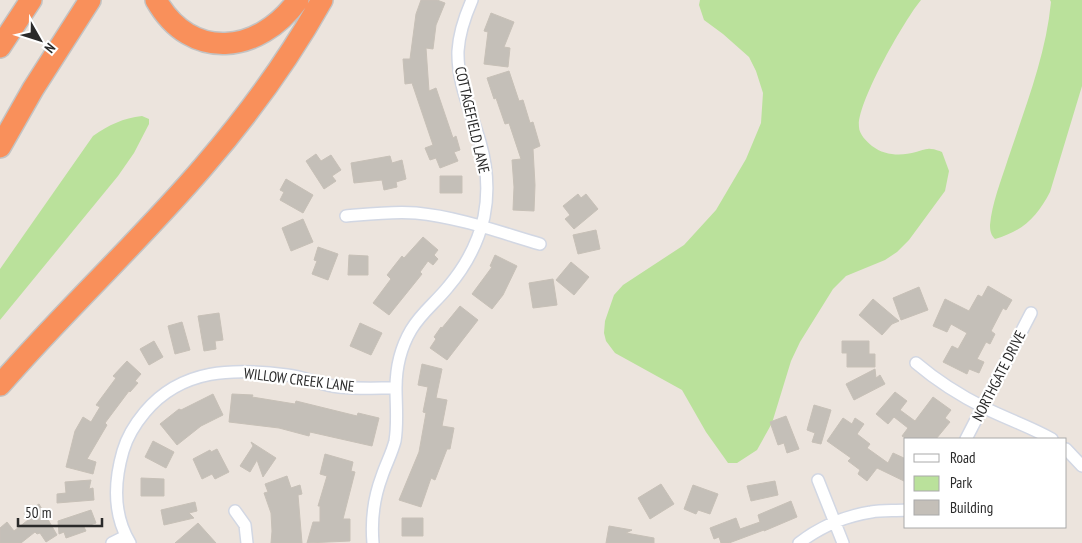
<svg xmlns="http://www.w3.org/2000/svg" width="1082" height="543" font-family="'PT Sans Narrow',sans-serif">
<style>
.green{fill:#bae19b}
.building{fill:#c4bfb8;stroke:#c7c0b7}
.lines{fill:none;stroke-linecap:round;stroke-linejoin:round}
.minor-casing{stroke:#d2d7e3;stroke-width:14}
.motorway-casing{stroke:#c3c3c3;stroke-width:24}
.minor{stroke:#fff;stroke-width:11}
.motorway{stroke:#f9905b;stroke-width:21}
.labels{text-anchor:middle;stroke-width:4.5;stroke-linejoin:round;paint-order:stroke}
.street-label{font-size:15px;fill:#2a2a2a;stroke:#fff}
</style>
<rect width="100%" height="100%" fill="#ece4dd"/>
<path class="green" d="M700 0H921C905 19 856 104 859 127 859 134 867 142 872 146 885 156 902 156 916 152 921 151 926 148 931 149 935 149 939 151 942 152L949 171 945 191 909 240 897 252 885 260 846 276 833 289 800 342 791 361 772 423 757 450 737 463H728L706 432 682 390 615 353 606 341 604 333 605 321 614 295 623 285 684 245 716 210 746 159 761 123 763 93 756 71 749 57 723 34 704 20 699 5Z
M1050 0H1082V86L1050 192C1037 217 1023 231 995 239 991 235 990 231 990 225 992 203 1001 181 1008 159 1025 108 1046 55 1051 2Z
M142 116 149 119V124L134 153 118 176 0 320V269L93 136C109 125 123 118 142 116Z"/>
<path class="building" d="M421 0H437L445 3 436 25 433 49 426 48 429 91 436 88 453 138 456 136 460 150 454 152 458 161 440 168 436 158 430 160 425 148 433 145 412 83 405 84 403 59H410L416 14Z
M491 13 514 22 504 47 510 48 508 67 484 64 488 32 484 31Z
M509 71 519 101 523 100 530 123 533 122 540 146 533 149 535 185 534 211 513 210 514 187 512 160 521 159 509 123 505 124 496 98 494 99 487 78Z
M316 154 321 161 331 155 341 170 332 176 336 181 324 189 306 161Z
M390 156 392 163 402 160 406 179 396 182 397 187 384 190 382 180 354 183 351 163Z
M440 176H462V193H440Z
M286 179 313 195 303 213 280 200 284 192 280 190Z
M578 194 581 198 586 194 598 209 574 229 565 219 570 215 563 206Z
M303 219 313 242 291 251 282 228Z
M596 230 600 249 578 254 573 235Z
M423 237 438 250 434 255 438 259 433 265 428 261 420 272 422 274 389 315 373 303 391 279 387 275 402 256 404 258Z
M318 247 338 254 328 280 312 274 317 261 314 260Z
M349 255 368 256V275H348Z
M495 255 517 266 503 295 492 309 472 294 492 267 490 266Z
M571 262 589 277 574 295 556 280Z
M553 279 557 305 533 308 529 283Z
M988 286 1012 300 1006 310 1003 308 991 331 995 334 990 344 986 342 977 359 984 362 979 373 969 369 967 374 943 362 952 346 958 349 967 333 951 324 947 332 933 326 945 299 969 311 978 295 982 297Z
M919 287 928 310 901 320 893 298Z
M873 299 899 321 892 324 882 335 859 315Z
M460 306 478 320 447 360 430 348 436 339 434 337 441 327 442 328Z
M219 313 223 340 215 341 216 349 204 351 198 316Z
M182 322 190 350 175 354 168 326Z
M360 323 382 333 371 355 350 346Z
M154 341 163 357 149 365 140 349Z
M842 341H869V354H875V367H847V353H842Z
M127 361 141 374 135 381 138 383 130 392 129 391 105 423 107 425 87 459 96 462 93 474 66 467 75 431 83 417 91 422 100 407 96 405 116 378 113 376Z
M422 364 442 369 436 398 447 400 442 426 454 428 450 449H447L435 480 431 478 421 507 399 500 419 452 426 413 423 412 428 387 418 385Z
M875 369 876 378 880 375 885 384 854 400 846 384Z
M895 392 907 401 900 410 915 421 933 397 951 410 945 418 950 422 936 439H907L902 436 908 428 894 417 888 424 876 414Z
M213 394 223 415 201 426 177 445 160 424 179 409 181 410Z
M232 394 253 395 252 397 295 404 296 401 357 416 358 413 379 418 372 446 310 432 309 436 279 428 229 422Z
M814 405 831 410 821 444 812 442 815 433 807 430Z
M786 416 799 449 787 453 784 443 778 445 770 422Z
M843 418 852 424 855 418 864 424 857 434 870 444 867 448 888 463 893 453 906 459V482L877 468 867 481 858 474 860 470 848 461 851 458 827 441Z
M153 441 174 452 166 468 145 457Z
M251 442 276 458 263 477 257 460 250 472 240 466 253 446Z
M217 449 229 472 215 479 212 474 202 479 193 459 210 450 211 452Z
M325 454 353 462 351 471 355 472 343 519H350V541L307 543 313 522H320V506H318L327 476 320 474Z
M287 476 291 488 300 485 302 494 298 495 302 543H271L272 531 271 513 264 493 268 492 265 484Z
M141 478 164 479V496H141Z
M91 480 89 489 93 488 94 500 57 503V494L66 493 65 482Z
M775 481 778 495 751 501 747 486Z
M661 484 674 504 650 519 638 498Z
M693 485 718 494 710 514 698 510 696 514 684 509Z
M791 501 797 517 764 531V530L729 543H721L719 537 714 539 710 528 736 518 740 529 760 522 758 515Z
M195 502 197 511 189 513 194 518 164 525 161 510Z
M39 504 57 535 46 542 40 533 37 534 35 532 21 543H0V528L7 522 14 531 28 520 24 513Z
M91 510 96 523 84 527 86 531 66 538 64 532 59 534 58 521Z
M402 518H423V536H402Z
M198 523 216 543H175Z
M609 526 632 530 626 533 654 538V543H606Z"/>
<g class="lines">
<g class="minor-casing">
<path id="minor" d="M346 216C369 214 393 211 416 213 458 217 499 232 540 244
M916 363C936 380 961 396 985 408 1007 419 1031 427 1052 439
M966 439 1031 313
M1066 449 1082 466
M818 480 843 543
M235 511 245 525 247 543
M112 543 126 536
M130 543C113 515 114 482 123 451 127 437 135 424 145 412 182 368 234 368 287 375 305 377 321 385 339 387 357 389 377 388 396 388
M373 543C371 520 374 497 382 476 386 464 392 453 395 441 398 423 396 406 396 388 396 368 401 347 411 330 421 313 436 302 448 287 465 267 478 243 484 217 489 192 487 166 480 142 471 112 457 82 458 51 459 33 465 16 472 0
M799 543C820 527 845 516 871 512 882 510 894 511 906 510"/>
</g>
<g class="motorway-casing">
<path id="motorway" d="M156 0C191 62 259 54 298 0
M0 47 31 0
M0 147 33 89 90 0
M0 385C65 310 139 242 204 166 248 115 289 59 322 0"/>
</g>
<use href="#minor" class="minor"/>
<use href="#motorway" class="motorway"/>
</g>
<g class="labels">
<g class="street-label">
<text transform="translate(472 120) rotate(77)" y="5">COTTAGEFIELD LANE</text>
<text transform="translate(999 376) rotate(-63)" y="5">NORTHGATE DRIVE</text>
<text transform="translate(299 380) rotate(7)" y="5">WILLOW CREEK LANE</text>
</g>
</g>
<rect x="904" y="438" width="162" height="90" fill="#ffffff" stroke="#aaaaaa"/>
<rect x="914" y="454" width="25" height="8" fill="#ffffff" stroke="#aaaaaa"/>
<text x="950" y="463" font-size="15" fill="#2a2a2a">Road</text>
<rect x="914" y="476" width="25" height="15" fill="#bae19b" stroke="#aaaaaa"/>
<text x="950" y="488" font-size="15" fill="#2a2a2a">Park</text>
<rect x="914" y="500" width="25" height="15" fill="#c4bfb8" stroke="#aaaaaa"/>
<text x="950" y="513" font-size="15" fill="#2a2a2a">Building</text>
<g transform="translate(40 40) rotate(129)" stroke="#ffffff" stroke-width="4" paint-order="stroke">
<path d="M0-4L9 19L0 12L-9 19Z" fill="#2a2a2a"/>
<text y="-8" font-size="14" font-weight="bold" text-anchor="middle" fill="#2a2a2a">N</text>
</g>
<path d="M18 518v8h84v-8" fill="none" stroke="#2a2a2a" stroke-width="2.5"/>
<text x="25" y="518" font-size="15" fill="#2a2a2a" stroke="#ffffff" stroke-width="4" paint-order="stroke">50 m</text>
</svg>
